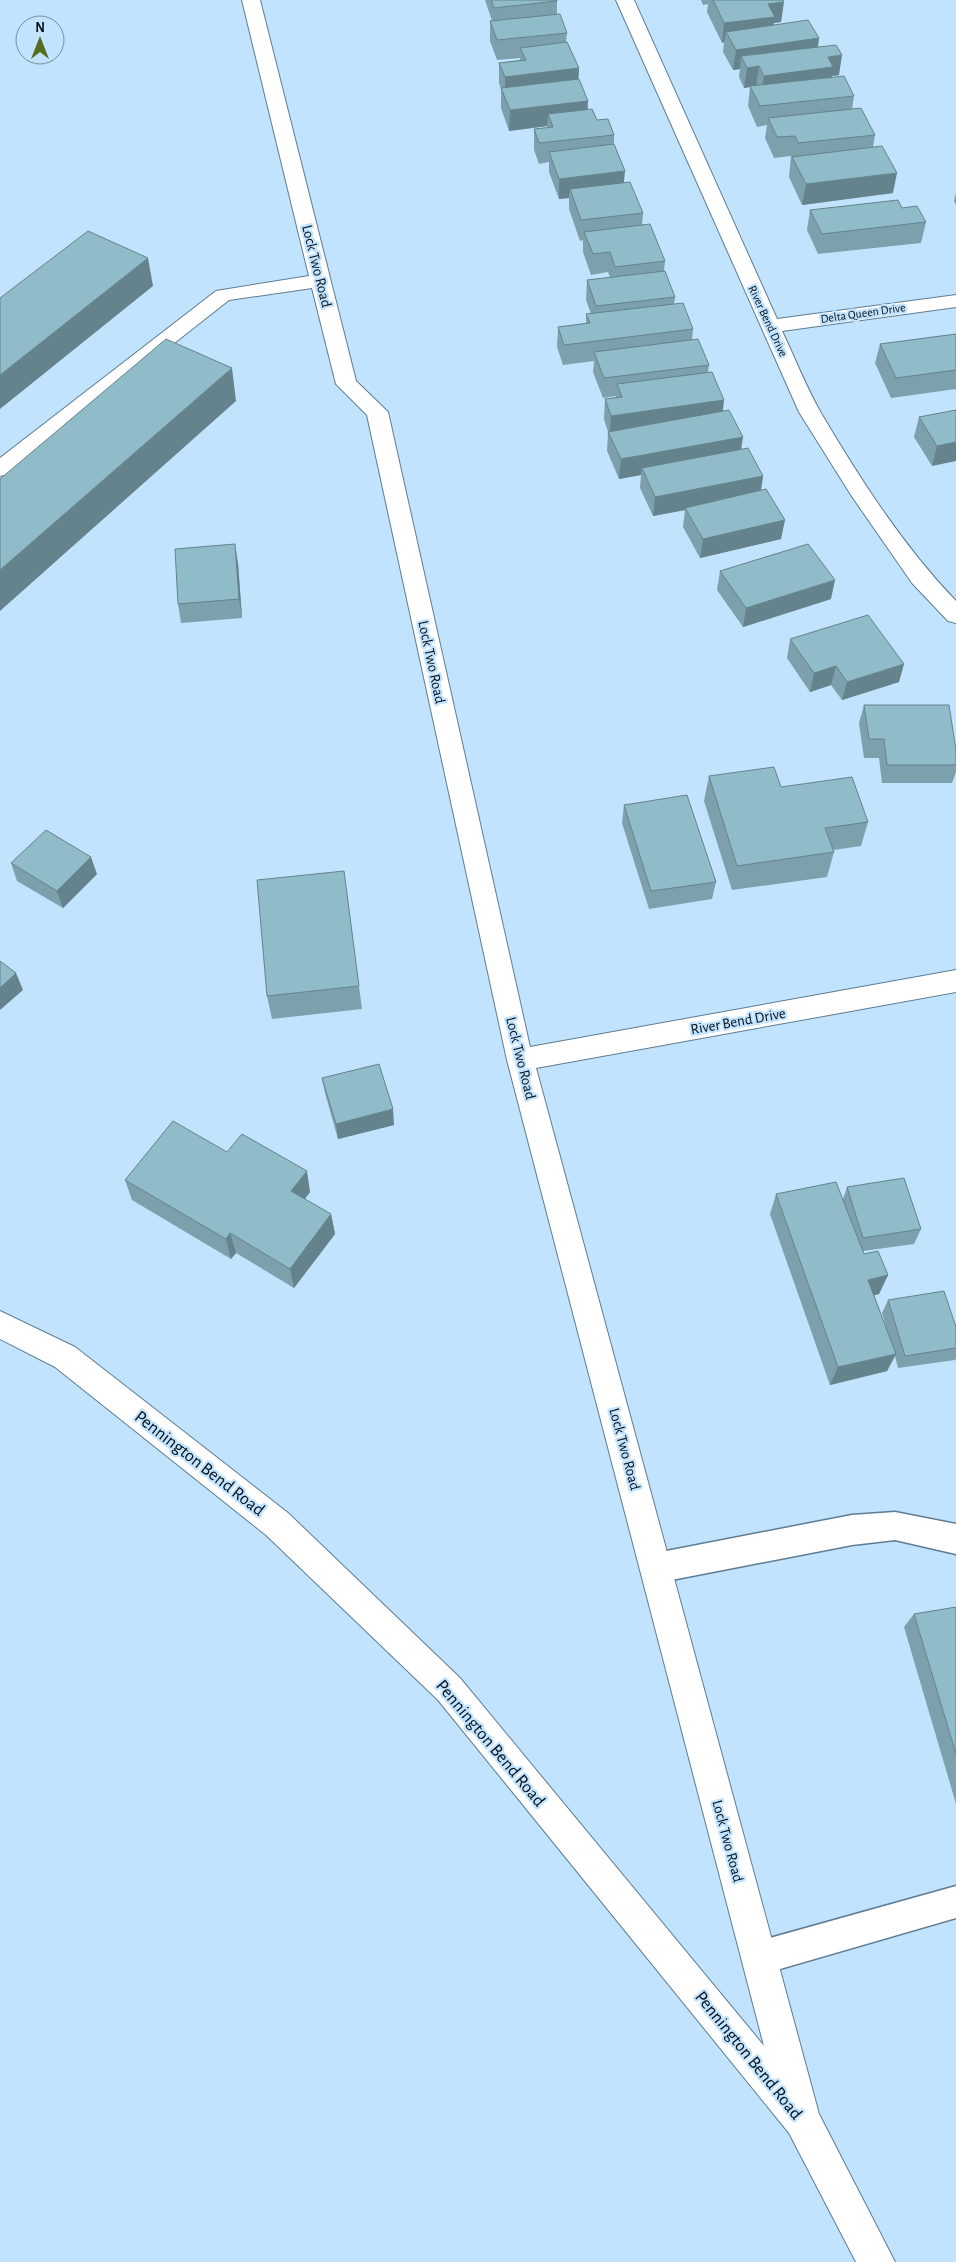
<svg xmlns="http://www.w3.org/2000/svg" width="956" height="2262" font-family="'Alegreya Sans',sans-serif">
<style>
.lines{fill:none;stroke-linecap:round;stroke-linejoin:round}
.lane-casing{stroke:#5e7c93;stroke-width:3}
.street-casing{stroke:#5e7c93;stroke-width:2}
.lane{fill:#fff;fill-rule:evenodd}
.street{fill:#fff;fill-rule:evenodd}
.wall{fill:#7ca1ac}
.shaded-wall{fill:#65838c}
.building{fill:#90bbc8;stroke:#65838c}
.labels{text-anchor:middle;stroke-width:4.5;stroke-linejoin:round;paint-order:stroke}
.far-street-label{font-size:12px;fill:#051019;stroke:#c2e3fd}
.street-label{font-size:15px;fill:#051019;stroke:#c2e3fd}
.near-street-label{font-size:18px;fill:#051019;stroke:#c2e3fd}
</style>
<rect width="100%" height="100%" fill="#c2e3fd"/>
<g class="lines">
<g class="lane-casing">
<path id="lane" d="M895 1512 956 1524V1554L895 1540 852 1545 656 1583 645 1578 641 1568 645 1558 656 1553 852 1515Z
M956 1886V1918L759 1975 747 1970 742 1958 747 1946 759 1941Z"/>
</g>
<g class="street-casing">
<path id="street" d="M242 0H260L356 381 388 412 530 1047 956 970V992L536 1068 819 2114 895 2262H856L789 2133 438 1700 266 1535 55 1367 0 1339V1311L75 1347 288 1513 460 1678 764 2046 507 1060 367 415 336 384 312 288 229 300 8 474 0 476V458L216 291 309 276Z
M616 0H634L777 319 956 295V307L782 331C795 358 806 387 821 413 860 479 903 546 956 601V623L948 621 912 583 851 495 799 412Z"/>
</g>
<use href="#lane" class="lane"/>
<use href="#street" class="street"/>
</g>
<path class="wall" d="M485 0H557V14L567 33 566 42 579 68 578 79 588 109 597 120 614 135V144L624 183 643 213 642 225 665 261 664 271 675 297 674 304 693 329 692 340 709 365 708 372 723 411 741 450 763 476 761 490 781 539 700 558 683 527 685 510 653 516 640 488 641 475 619 479 607 451 608 432 604 419 605 399 616 397V396L603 398 593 372 594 361 563 365 557 347 558 327 586 323V314H591L586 300 587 280 610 277 608 272 591 275 583 252V240L580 241 569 209V198L559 199 549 172V162L539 164 534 150V129L547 128V126L509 131 501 108V89L499 83V63L520 60V58L497 60 490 41V21H492Z
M701 0H783L781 22 774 23V25L819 38 818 47 839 75 832 76 831 77 854 96 852 109 875 135 873 147 893 193 802 205 789 177 791 156 774 158 765 138 767 125 757 127 748 106 750 87 744 88 739 77 740 69 733 70 723 52 724 42 722 43 707 12 708 4 703 5Z
M956 192V205L954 201Z
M902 208 926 222 921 243 818 254 807 230 810 210Z
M956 334V389L891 398 875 363 880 344Z
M956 410 932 466 914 437 919 417Z
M238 563 242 618 181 623 178 604Z
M720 571 831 599 743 627 717 590Z
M790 639 899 682 842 700 831 685 810 692 787 658Z
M864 705 956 750V772L952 783H882L879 758H864L859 723Z
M709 776 781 787 868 822 861 846 833 850 834 852 827 877 732 890 704 801Z
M624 805 716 882 712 899 649 909 622 823Z
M11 863 97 874 63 908 17 881Z
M359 986 362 1009 272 1019 267 996Z
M322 1078 394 1125 338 1139 325 1093Z
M227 1152 310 1192 305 1199 331 1214 335 1234 294 1288 236 1253 231 1259 132 1200 125 1180Z
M847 1187 921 1229 914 1244 863 1251 864 1254 888 1275 879 1294 874 1295 888 1333 882 1313 888 1300 956 1327V1358L955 1360 898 1368 895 1356 887 1371 830 1385 770 1214 776 1194 843 1199Z
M956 1607V1804L904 1627 914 1614Z"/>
<path class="shaded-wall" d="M784 2 781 22 774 23 772 37 726 32 724 42 722 43 724 23 768 4Z
M819 38 816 58 759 66 756 87 750 86V87L744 88 747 68 741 56 740 69 733 70 736 50Z
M842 55 839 75 832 76 830 87 761 96 764 76 828 57Z
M579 68 578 88 505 98V77Z
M588 101 587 121 548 114 547 126 509 131 510 110Z
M625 171 623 191 570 189 569 198 559 199V179Z
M897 173 893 193 802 205 806 184Z
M148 258 153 286 0 409V375Z
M232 368 236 401 0 611V570Z
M724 400 722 420 610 436 611 416Z
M743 437 740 457 642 468 641 475 619 479 621 459Z
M956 442V461L932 466 937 446Z
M763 476 760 496 685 508V510L653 516 655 497Z
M785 520 781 539 700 558 703 539Z
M235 544 238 563 242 618 239 599Z
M835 580 831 599 743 627 746 608Z
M904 664 899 682 842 700 847 682Z
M836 666 831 685 810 692 814 673Z
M91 857 97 874 63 908 57 891Z
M16 973 23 990 0 1010V988Z
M393 1109 394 1125 338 1139 336 1124Z
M307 1171 310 1192 295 1211 291 1191Z
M331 1214 335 1234 294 1288 290 1269Z
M230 1233 236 1253 231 1259 226 1239Z
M888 1275 879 1294 860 1299 868 1280Z
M896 1354 887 1371 830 1385 838 1367Z"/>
<path class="building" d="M491 0H557V1L494 8Z
M713 0H783L784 2 768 4 775 17 724 23Z
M560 14 567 33 497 40 490 21Z
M808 20 819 38 736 50 726 32Z
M567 42 579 68 505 77 499 63 526 60 520 48Z
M836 45 842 55 828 57 833 67 764 76 759 66 747 68 741 56Z
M844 76 854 96 760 106 750 86Z
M579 79 588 101 510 110 501 88Z
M861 108 875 135 798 143 795 136 777 137 768 118Z
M592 109 597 120 608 119 614 135 539 143 534 129 553 127 548 114Z
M614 144 625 171 559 179 549 152Z
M882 146 897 173 806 184 792 157Z
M630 182 643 213 581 220 570 189Z
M898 200 902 208 917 206 926 222 822 234 810 210Z
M650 224 665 261 615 267 610 252 593 254 584 232Z
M88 231 148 258 0 375V298Z
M665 271 675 297 596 306 587 280Z
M683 303 693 329 564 345 558 327 590 323 586 314Z
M956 334V370L896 378 880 344Z
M166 339 232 368 0 570V479Z
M698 339 709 365 604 378 594 352Z
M712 372 724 400 611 416 605 399 622 397 617 384Z
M729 410 743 437 621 459 608 432Z
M956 410V442L937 446 919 417Z
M748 448 763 476 655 497 642 468Z
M766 489 785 520 703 539 685 508Z
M235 544 239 599 178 604 175 549Z
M808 544 835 580 746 608 720 571Z
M868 615 904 664 847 682 836 666 814 673 790 639Z
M864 705H949L956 750V765H887L884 739H869Z
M774 767 781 787 852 777 868 822 825 828 834 852 737 866 709 776Z
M687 795 716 882 651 891 624 805Z
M46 830 91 857 57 891 11 863Z
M344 871 359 986 267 996 257 880Z
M0 961 16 973 0 988Z
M379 1064 393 1109 336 1124 322 1078Z
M173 1121 227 1152 242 1134 307 1171 291 1191 331 1214 290 1269 230 1233 226 1239 125 1180Z
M904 1178 921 1229 863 1238 847 1187Z
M836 1182 864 1254 878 1251 888 1275 868 1280 896 1354 838 1367 776 1194Z
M944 1291 956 1327V1348L905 1356 888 1300Z
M956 1607V1754L914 1614Z"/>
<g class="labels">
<g class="far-street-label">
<text transform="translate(863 313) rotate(-8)" y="4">Delta Queen Drive</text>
<text transform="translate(768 321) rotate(65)" y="4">River Bend Drive</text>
</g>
<g class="street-label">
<text transform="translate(317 266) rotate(76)" y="5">Lock Two Road</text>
<text transform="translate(432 662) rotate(78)" y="5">Lock Two Road</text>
<text transform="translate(738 1021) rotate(-10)" y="5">River Bend Drive</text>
<text transform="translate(521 1058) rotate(76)" y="5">Lock Two Road</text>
<text transform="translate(625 1449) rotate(75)" y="5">Lock Two Road</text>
<text transform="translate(728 1841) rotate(75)" y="5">Lock Two Road</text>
</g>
<g class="near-street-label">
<text transform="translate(200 1463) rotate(38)" y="6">Pennington Bend Road</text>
<text transform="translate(491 1743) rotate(50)" y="6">Pennington Bend Road</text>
<text transform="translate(749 2055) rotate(51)" y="6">Pennington Bend Road</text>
</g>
</g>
<g transform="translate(40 40)"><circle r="24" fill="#c2e3fd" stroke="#768fa2"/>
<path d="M0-4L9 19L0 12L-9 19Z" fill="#556d1d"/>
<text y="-8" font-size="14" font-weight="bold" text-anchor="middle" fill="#051019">N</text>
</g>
</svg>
